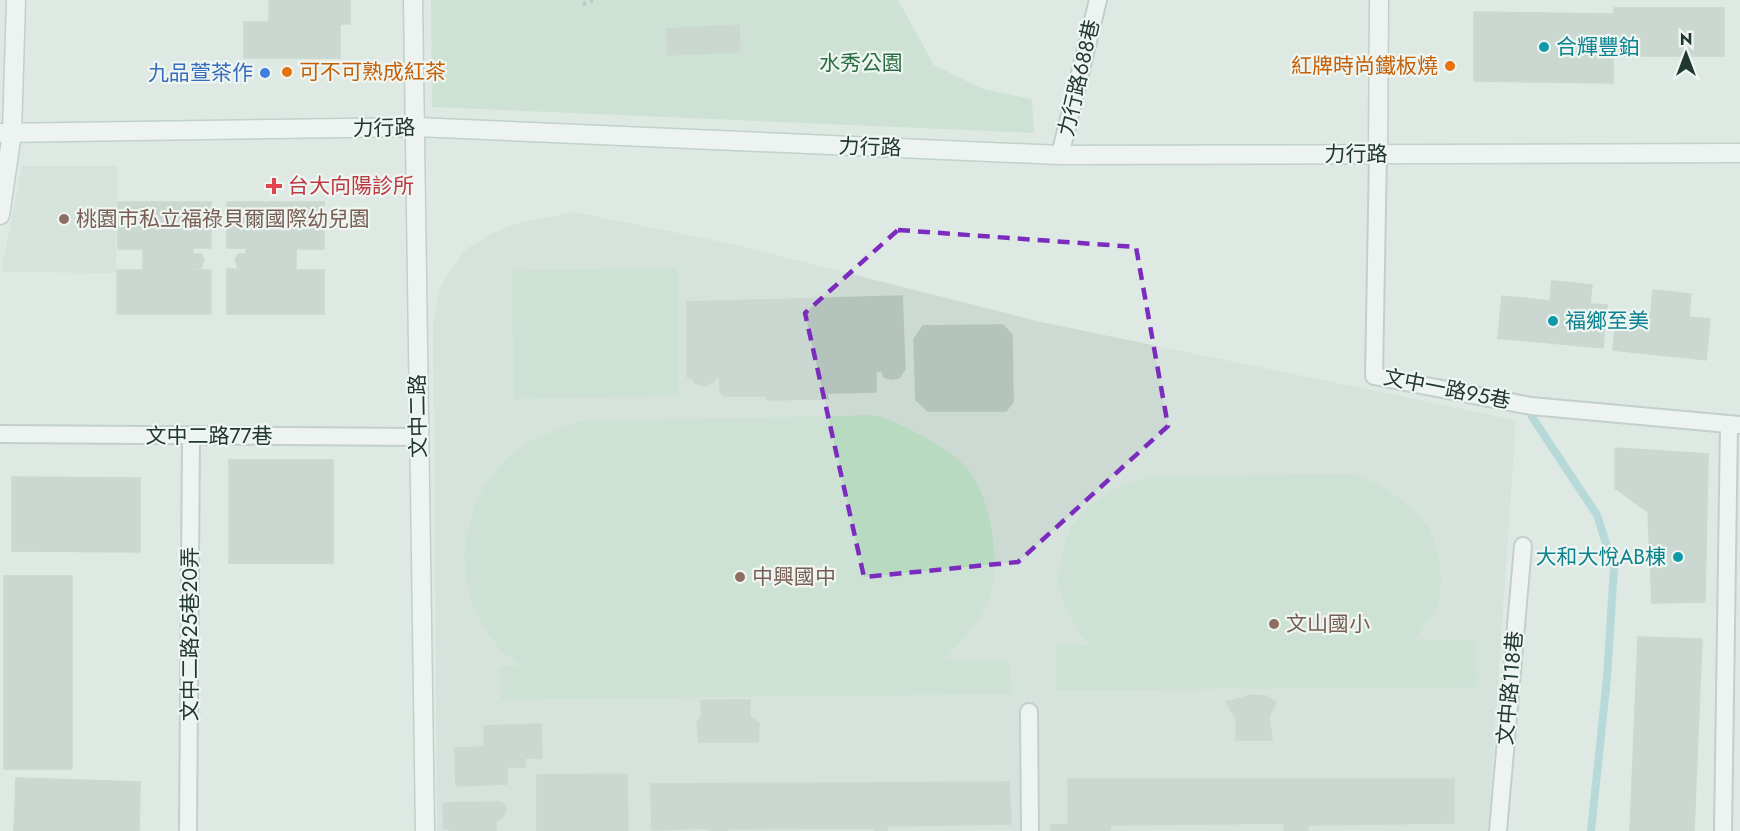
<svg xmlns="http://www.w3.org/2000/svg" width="1740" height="831" font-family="Jost,'Noto Sans TC',sans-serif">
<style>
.built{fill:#cdd9d3}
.green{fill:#b8dac0}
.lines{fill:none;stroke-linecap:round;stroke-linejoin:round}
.stream{stroke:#88c5cd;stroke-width:8}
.building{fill:#b4c4bd;stroke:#b2c3bb;stroke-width:1.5}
.lane-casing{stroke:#a2b0ab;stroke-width:20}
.street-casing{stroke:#a2b0ab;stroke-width:21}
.secondary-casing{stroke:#9eb5ac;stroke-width:21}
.path{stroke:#80ac9c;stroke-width:4;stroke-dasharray:3 4.5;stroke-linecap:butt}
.lane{stroke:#fff;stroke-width:16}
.street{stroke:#fff;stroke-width:18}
.secondary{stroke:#fff;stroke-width:18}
.marked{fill:none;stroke:#7b2cbf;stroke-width:4.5;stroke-dasharray:12 8;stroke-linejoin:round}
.culture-dot{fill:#0f9aa8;stroke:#eff6f2;stroke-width:2}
.food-dot{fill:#e8710a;stroke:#eff6f2;stroke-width:2}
.shop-dot{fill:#3f7fe0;stroke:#eff6f2;stroke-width:2}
.health-dot{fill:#e0444e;stroke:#eff6f2;stroke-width:2}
.education-dot{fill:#8d6e63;stroke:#eff6f2;stroke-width:2}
.labels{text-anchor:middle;stroke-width:4.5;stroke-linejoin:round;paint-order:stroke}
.culture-label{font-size:21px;fill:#0d838f;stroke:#eff6f2;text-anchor:start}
.park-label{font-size:21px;fill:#2d6d43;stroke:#eff6f2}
.food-label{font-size:21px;fill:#c56008;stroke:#eff6f2;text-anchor:end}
.shop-label{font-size:21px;fill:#366cbe;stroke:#eff6f2;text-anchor:end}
.street-label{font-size:21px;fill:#213831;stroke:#eff6f2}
.health-label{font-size:21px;fill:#be3a42;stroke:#eff6f2;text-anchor:start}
.education-label{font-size:21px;fill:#785e54;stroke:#eff6f2;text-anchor:start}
</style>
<rect width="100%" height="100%" fill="#dfe9e4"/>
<path class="built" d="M22 166H117L116 273 1 272Z
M575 212 741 246 1041 322 1516 420 1488 831H437L433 324 439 289 465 250 490 234 518 223Z"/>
<path class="green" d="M431 0H898L934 65 983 89 1032 99 1034 133 432 107Z
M677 268 679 396 514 399 512 271Z
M845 416C856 416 870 414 881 417 904 424 958 453 971 473 984 493 991 519 993 542 995 560 997 579 990 597 981 621 961 642 944 660H1009L1012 694 501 699 499 667 520 665C445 616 448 499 520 448 539 434 562 428 584 421Z
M1330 474C1340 475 1353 473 1362 477 1380 483 1418 510 1427 526 1439 548 1445 578 1438 602 1434 615 1421 629 1414 641L1475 640 1477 687 1057 690 1055 645H1090L1081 636 1062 600 1058 581 1063 551 1072 525 1092 503 1115 488 1148 477Z"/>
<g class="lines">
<path class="stream" d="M1532 417 1597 515 1614 568 1607 678 1591 831"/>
</g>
<path class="building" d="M269 0H350V24H340V58H244V22H269Z
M1614 8H1724V56H1614Z
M1474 12 1613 14V83L1474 81Z
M739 25 740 52 668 55 666 29Z
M118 202H211V248H193V254H201L204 260 201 268H193V270H211V314H117V270H143V249H118Z
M227 202H324V249H296V270H324V314H227V269H246L238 268 235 260 238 254H246V248H227Z
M1552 281 1592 285 1590 304 1607 305 1603 348 1498 338 1502 296 1550 301Z
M1653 290 1691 294 1689 317 1710 319 1706 360 1613 350 1617 310 1651 313Z
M902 296 905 369 899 378 892 379 884 377 882 371H876V392L827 393 828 399 766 400 767 396H724L720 392V377H716L713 382 705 386 695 383 692 378 687 377V302Z
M1003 325 1012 335 1013 402 1006 411H928L916 400 914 339 923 326Z
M1615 448 1708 454 1705 602 1652 603 1648 512 1615 488Z
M229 460H333V563H229Z
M12 477 140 478V552L12 551Z
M4 576H72V769H4Z
M1638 637 1702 639 1694 831H1630Z
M1252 695 1266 696 1276 702 1269 717 1272 740H1236V719L1226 702Z
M701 700H750V717L759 723 758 742H699L697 722 702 716Z
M541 724 542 758H525V767H507V784L456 786 455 748 484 747V726Z
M627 774 628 831H537V775Z
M16 778 140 782 139 831H14Z
M1068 779H1454V823L1308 825V831H1284V823L1110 825V831H1051V825L1068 824Z
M1009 782 1011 824 887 826V831H874V828L728 829V831H709V828L652 830 651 784Z
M499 802 504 804 506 811 502 818 496 821V831H449V828L444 829 443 803Z"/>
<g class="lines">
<g class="lane-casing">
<path id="lane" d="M1378 154 1374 376 1531 406 1740 425
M1060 155 1098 0
M0 434 418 437
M1029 712 1030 831
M188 831 191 437
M1498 831 1523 546
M1723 831 1729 424"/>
</g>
<g class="street-casing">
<path id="street" d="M413 0 425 831
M1378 154 1379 0
M0 215 12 133 16 0"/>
</g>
<g class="secondary-casing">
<path id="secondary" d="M0 133 416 127 1060 155 1740 153"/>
</g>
<path class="path" d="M583 4 594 0"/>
<use href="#lane" class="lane"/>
<use href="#street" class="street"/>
<use href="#secondary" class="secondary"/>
</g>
<path d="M0 0H1740V831H0ZM898 230 1136 247 1168 426 1018 562 864 577 805 313Z" fill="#dfe9e4" fill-opacity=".55" fill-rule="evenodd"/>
<path class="marked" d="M898 230 1136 247 1168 426 1018 562 864 577 805 313Z"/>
<g class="culture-dot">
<circle cx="1544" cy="47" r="6"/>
<circle cx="1553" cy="321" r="6"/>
<circle cx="1678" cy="557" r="6"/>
</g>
<g class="food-dot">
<circle cx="1450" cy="66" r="6"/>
<circle cx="287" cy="72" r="6"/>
</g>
<circle class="shop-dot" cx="265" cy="73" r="6"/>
<path class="health-dot" d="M271 177h6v6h6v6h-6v6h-6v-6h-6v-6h6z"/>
<g class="education-dot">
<circle cx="64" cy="219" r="6"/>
<circle cx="740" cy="577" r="6"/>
<circle cx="1274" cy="624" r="6"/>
</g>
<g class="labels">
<g class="culture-label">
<text x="1556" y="54">合輝豐鉑</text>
<text x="1565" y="328">福鄉至美</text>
<text x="1666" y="564" text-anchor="end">大和大悅AB棟</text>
</g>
<g class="park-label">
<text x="861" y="70">水秀公園</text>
</g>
<g class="food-label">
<text x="1438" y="73">紅牌時尚鐵板燒</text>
<text x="299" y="79" text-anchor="start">可不可熟成紅茶</text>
</g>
<g class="shop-label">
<text x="253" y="80">九品萱茶作</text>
</g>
<g class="street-label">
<text transform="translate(1079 78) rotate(-77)" y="7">力行路688巷</text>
<text transform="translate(384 128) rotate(-1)" y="7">力行路</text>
<text transform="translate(870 147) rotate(2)" y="7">力行路</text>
<text x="1356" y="161">力行路</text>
<text transform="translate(1447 389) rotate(11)" y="7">文中一路95巷</text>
<text transform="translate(418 416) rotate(-91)" y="7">文中二路</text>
<text x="209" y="443">文中二路77巷</text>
<text transform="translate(190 634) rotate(-90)" y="7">文中二路25巷20弄</text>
<text transform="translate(1510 688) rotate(-85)" y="7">文中路118巷</text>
</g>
<g class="health-label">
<text x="288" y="193">台大向陽診所</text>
</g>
<g class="education-label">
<text x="76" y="226">桃園市私立福祿貝爾國際幼兒園</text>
<text x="752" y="584">中興國中</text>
<text x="1286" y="631">文山國小</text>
</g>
</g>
<g transform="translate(1686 54)" stroke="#eff6f2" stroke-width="4.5" paint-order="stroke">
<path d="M0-4.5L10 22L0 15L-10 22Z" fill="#213831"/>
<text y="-9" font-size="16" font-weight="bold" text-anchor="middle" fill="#213831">N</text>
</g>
</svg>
